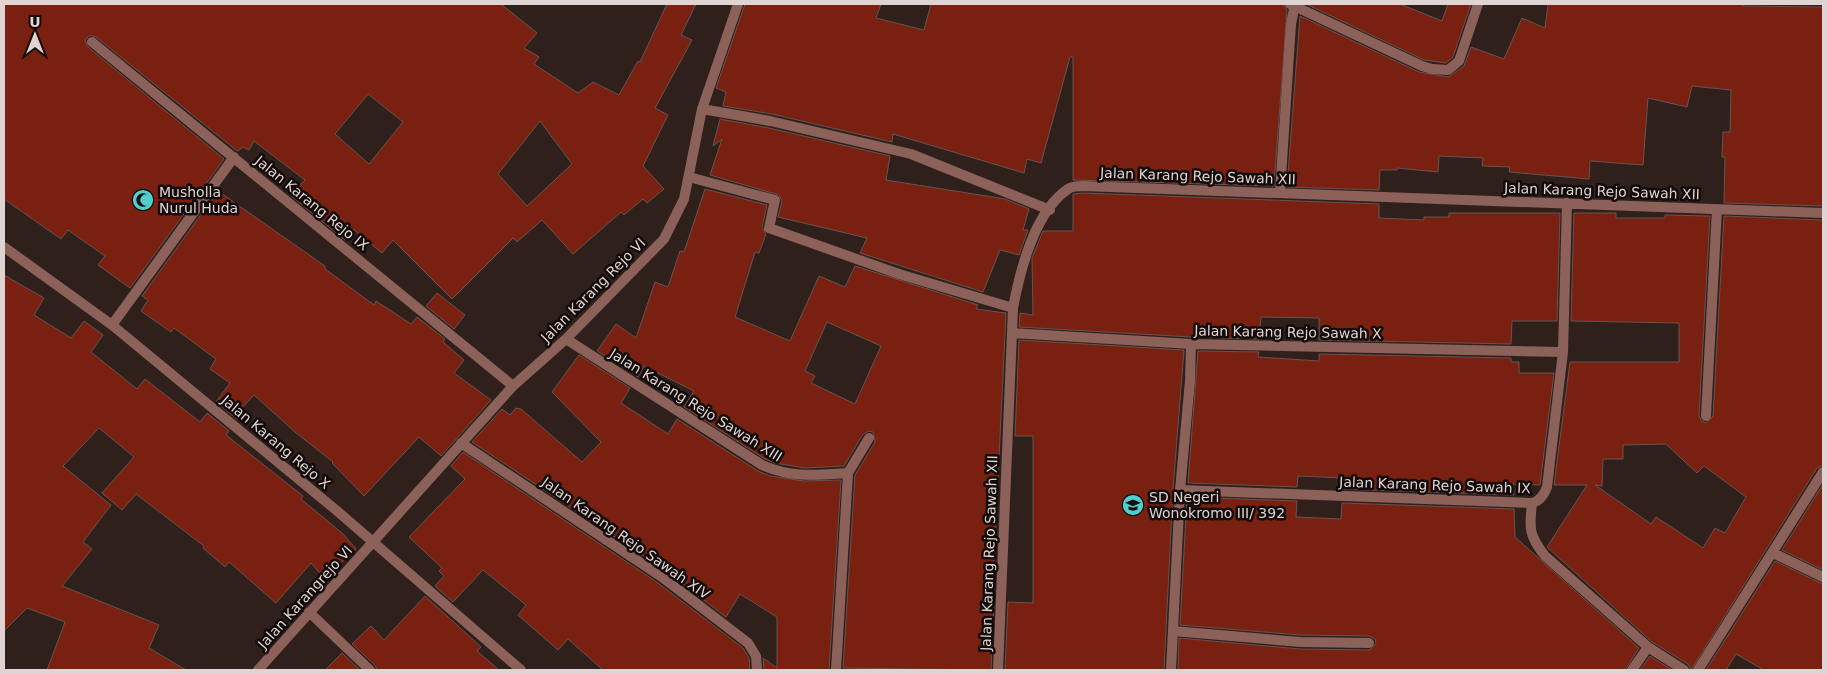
<svg xmlns="http://www.w3.org/2000/svg" width="1827" height="674" font-family="'DejaVu Sans',sans-serif">
<style>
.building{fill:#7a2011;stroke:#675450;fill-rule:evenodd}
.lines{fill:none;stroke-linecap:round;stroke-linejoin:round}
.service{stroke:#8c6159;stroke-width:10}
.minor{stroke:#8c6159;stroke-width:10}
.tertiary{stroke:#8c6159;stroke-width:10}
.labels{text-anchor:middle;stroke-width:5;stroke-linejoin:round;paint-order:stroke}
.street-label{font-size:14px;fill:#dfd4d1;stroke:#120b0a}
.poi-label{font-size:14px;fill:#dfd4d1;stroke:#120b0a;text-anchor:start}
</style>
<rect width="100%" height="100%" fill="#2f201c"/>
<path class="building" d="M4 4H501L537 33 524 48 539 57 534 64 578 93 593 82 619 95 638 61 640 62 667 4H696L681 35 692 40 655 108 668 115 643 166 664 189 647 203 643 199 624 215 621 212 573 254 542 220 517 242 513 238 452 299 393 240 382 253 353 229 345 240 290 195 305 180 254 141 249 150 243 147 238 151 236 150 96 37 90 35 85 40 88 47 224 159 130 288 98 265 105 256 68 230 61 239 4 199ZM368 94 403 122 369 164 335 134ZM540 121 572 164 527 206 498 174Z
M745 4H881L876 18 924 30 931 4H1283L1287 10 1274 186 1073 180V57H1070L1041 163 1027 159 1024 173 893 134 892 142 772 114 723 106 726 92 716 88Z
M1306 4H1400L1442 21 1448 4H1471L1453 57 1446 63 1424 60Z
M1548 4H1743V6L1823 7V206L1724 203 1725 157H1722L1723 132H1730L1731 90 1692 86 1687 107 1648 98 1643 165 1590 161 1589 179 1509 172 1510 167 1482 166 1483 158 1439 156 1438 172 1397 168V170H1380L1379 190 1287 187 1300 16 1419 72 1448 77 1464 66 1471 47 1504 59 1522 18 1545 28Z
M720 119 769 128 890 156 886 180 1005 199 1029 209 1023 230H1028L1019 255 1000 250 983 292 860 253 867 238 778 217 782 201 779 195 710 175 722 139 713 146Z
M705 189 767 205 762 227 766 234 759 253 755 252 735 317 790 341 819 276 845 287 855 266 978 305 976 309 1006 313 992 602H994L991 670 843 668 855 475 875 442 873 432 869 431 863 434 844 466 805 468 775 463 765 459 684 407 694 391 644 366 638 377 597 351 616 324 636 338 655 282 668 287 680 251 684 252ZM827 322 881 346 855 404 811 383 815 376 805 371Z
M218 191 325 266V269L374 305 376 301 411 324 417 317 445 339 443 342 464 360 454 373 491 400 441 456 419 437 364 496 332 463 333 462 295 432 254 395 235 415 238 420 216 402 230 383 210 369 216 359 174 328 171 332 141 311 148 300 142 296Z
M1083 193 1379 204V218L1424 220V217H1449V213H1560L1557 321H1512L1511 344 1319 340V318L1261 317 1259 339 1191 337 1019 327 1020 313 1033 315 1032 258 1043 231H1073V194Z
M1574 213H1616V218H1665V215L1710 216 1699 416 1702 421 1706 423 1713 416 1724 216 1823 220V465L1817 468 1691 670 1688 664 1652 642 1547 547 1587 485H1554L1570 362H1679V323L1571 321ZM1666 444 1697 473 1704 466 1746 497 1725 533 1715 528 1703 548 1656 517 1651 524 1595 485 1602 486 1603 459H1623V445Z
M4 275 44 298 34 315 71 338 84 321 103 335 91 352 137 389 145 379 200 422 207 413 229 431 226 435 303 496 301 499 343 534 356 549 324 578 311 563 276 603 229 562 225 567 203 548 204 546 136 494 122 510 102 493 134 457 99 428 63 466 111 505 83 542 92 549 62 586 159 625 149 648 186 670H47L65 622 27 608 4 631Z
M437 293 465 315 454 329 426 306Z
M1019 340 1184 350 1173 489 1164 670H1005L1008 602 1033 603V436H1015Z
M1198 351 1259 352 1258 357 1319 361V354L1511 358V362H1519V373H1554L1540 485 1513 484 1514 495 1342 489 1343 478 1298 476 1297 487 1188 483Z
M579 355 630 388 621 403 668 434 677 419 758 471 770 476 804 481 841 480 829 670H764L763 658 777 668V617L740 594 726 617 666 571 472 442 502 409 510 415 516 408 521 409 582 462 601 442 552 392Z
M463 452 658 583 743 648 749 658 750 670H603L568 639 558 650 518 615 526 605 483 570 453 602 435 586 444 576 439 571 442 568 409 537 465 479 451 466Z
M1823 484V570L1782 550Z
M1187 497 1297 501 1296 517 1341 519 1342 503 1514 509 1515 537 1639 648 1625 670H1178L1179 638 1300 649 1369 650 1376 644 1375 639 1369 636 1300 635 1180 625Z
M1775 561 1823 584V670H1764L1736 654 1726 670H1706Z
M425 596 481 647 477 651 499 670H377L375 665 352 644 371 626 384 640Z
M342 653 360 670H325Z
M1650 656 1672 670H1640Z"/>
<g class="lines">
<path class="service" d="M689 177 775 200 769 228 899 274 1013 308"/>
<path class="minor" d="M1290 4 1422 66 1432 69 1448 70 1459 61 1478 4
M92 42 513 386
M702 109 770 121 911 154 1050 210
M1280 192 1291 24 1295 4
M112 325 234 157
M1012 333 1191 344 1563 352
M566 339 762 465C791 478 817 475 848 473
M1706 416 1717 209
M461 443 662 577 748 643 756 656 757 670
M1180 490 1532 503C1540 501 1544 495 1547 487L1563 352 1567 203
M1532 503C1529 528 1529 536 1545 556L1648 647 1684 670
M1773 553 1823 577
M309 612 370 670
M1173 631 1300 642 1369 643
M258 670 513 386 566 339 664 239 684 199 702 109 738 4
M836 670 848 473 869 438
M998 670 1013 308C1020 271 1034 212 1068 189 1072 186 1078 186 1083 186L1823 213
M1171 670 1180 490 1190 381 1191 344
M1632 670 1648 647
M1698 670 1823 472"/>
<path class="tertiary" d="M4 247 112 325 336 510 521 670"/>
</g>
<defs>
<g id="mosque-disc" transform="scale(1.125)"><circle r="9.5" fill="#52cdcc" stroke="#120b0a"/><path d="M3.5-4.9A6 6 0 1 0 3.5 4.9A5 5 0 1 1 3.5-4.9Z" fill="#111"/></g>
<g id="school-disc" transform="scale(1.125)"><circle r="9.5" fill="#52cdcc" stroke="#120b0a"/><path d="M0-5L7-2L0 1L-7-2ZM-4 1L0 2.5L4 1V4Q0 6-4 4Z" fill="#111"/></g>
</defs>
<g fill-rule="evenodd">
<use href="#mosque-disc" x="143" y="200"/>
<use href="#school-disc" x="1133" y="505"/>
</g>
<g class="labels">
<g class="street-label">
<text transform="translate(1198 176) rotate(2)" y="5">Jalan Karang Rejo Sawah XII</text>
<text transform="translate(1602 191) rotate(2)" y="5">Jalan Karang Rejo Sawah XII</text>
<text transform="translate(312 203) rotate(39)" y="5">Jalan Karang Rejo IX</text>
<text transform="translate(593 290) rotate(-45)" y="5">Jalan Karang Rejo VI</text>
<text transform="translate(1288 332) rotate(1)" y="5">Jalan Karang Rejo Sawah X</text>
<text transform="translate(696 405) rotate(32)" y="5">Jalan Karang Rejo Sawah XIII</text>
<text transform="translate(276 442) rotate(40)" y="5">Jalan Karang Rejo X</text>
<text transform="translate(1435 485) rotate(2)" y="5">Jalan Karang Rejo Sawah IX</text>
<text transform="translate(626 538) rotate(35)" y="5">Jalan Karang Rejo Sawah XIV</text>
<text transform="translate(989 553) rotate(-88)" y="5">Jalan Karang Rejo Sawah XII</text>
<text transform="translate(305 597) rotate(-48)" y="5">Jalan Karangrejo VI</text>
</g>
<g class="poi-label">
<text x="159" y="197">Musholla<tspan x="159" dy="16">Nurul Huda</tspan></text>
<text x="1149" y="502">SD Negeri<tspan x="1149" dy="16">Wonokromo III/ 392</tspan></text>
</g>
</g>
<rect width="1827" height="674" fill="none" stroke="#dfd4d1" stroke-width="10"/>
<g transform="translate(35 35)" stroke="#120b0a" stroke-width="4" paint-order="stroke">
<path d="M0-4L9 19L0 12L-9 19Z" fill="#dfd4d1"/>
<text y="-8" font-size="14" font-weight="bold" text-anchor="middle" fill="#dfd4d1">U</text>
</g>
</svg>
